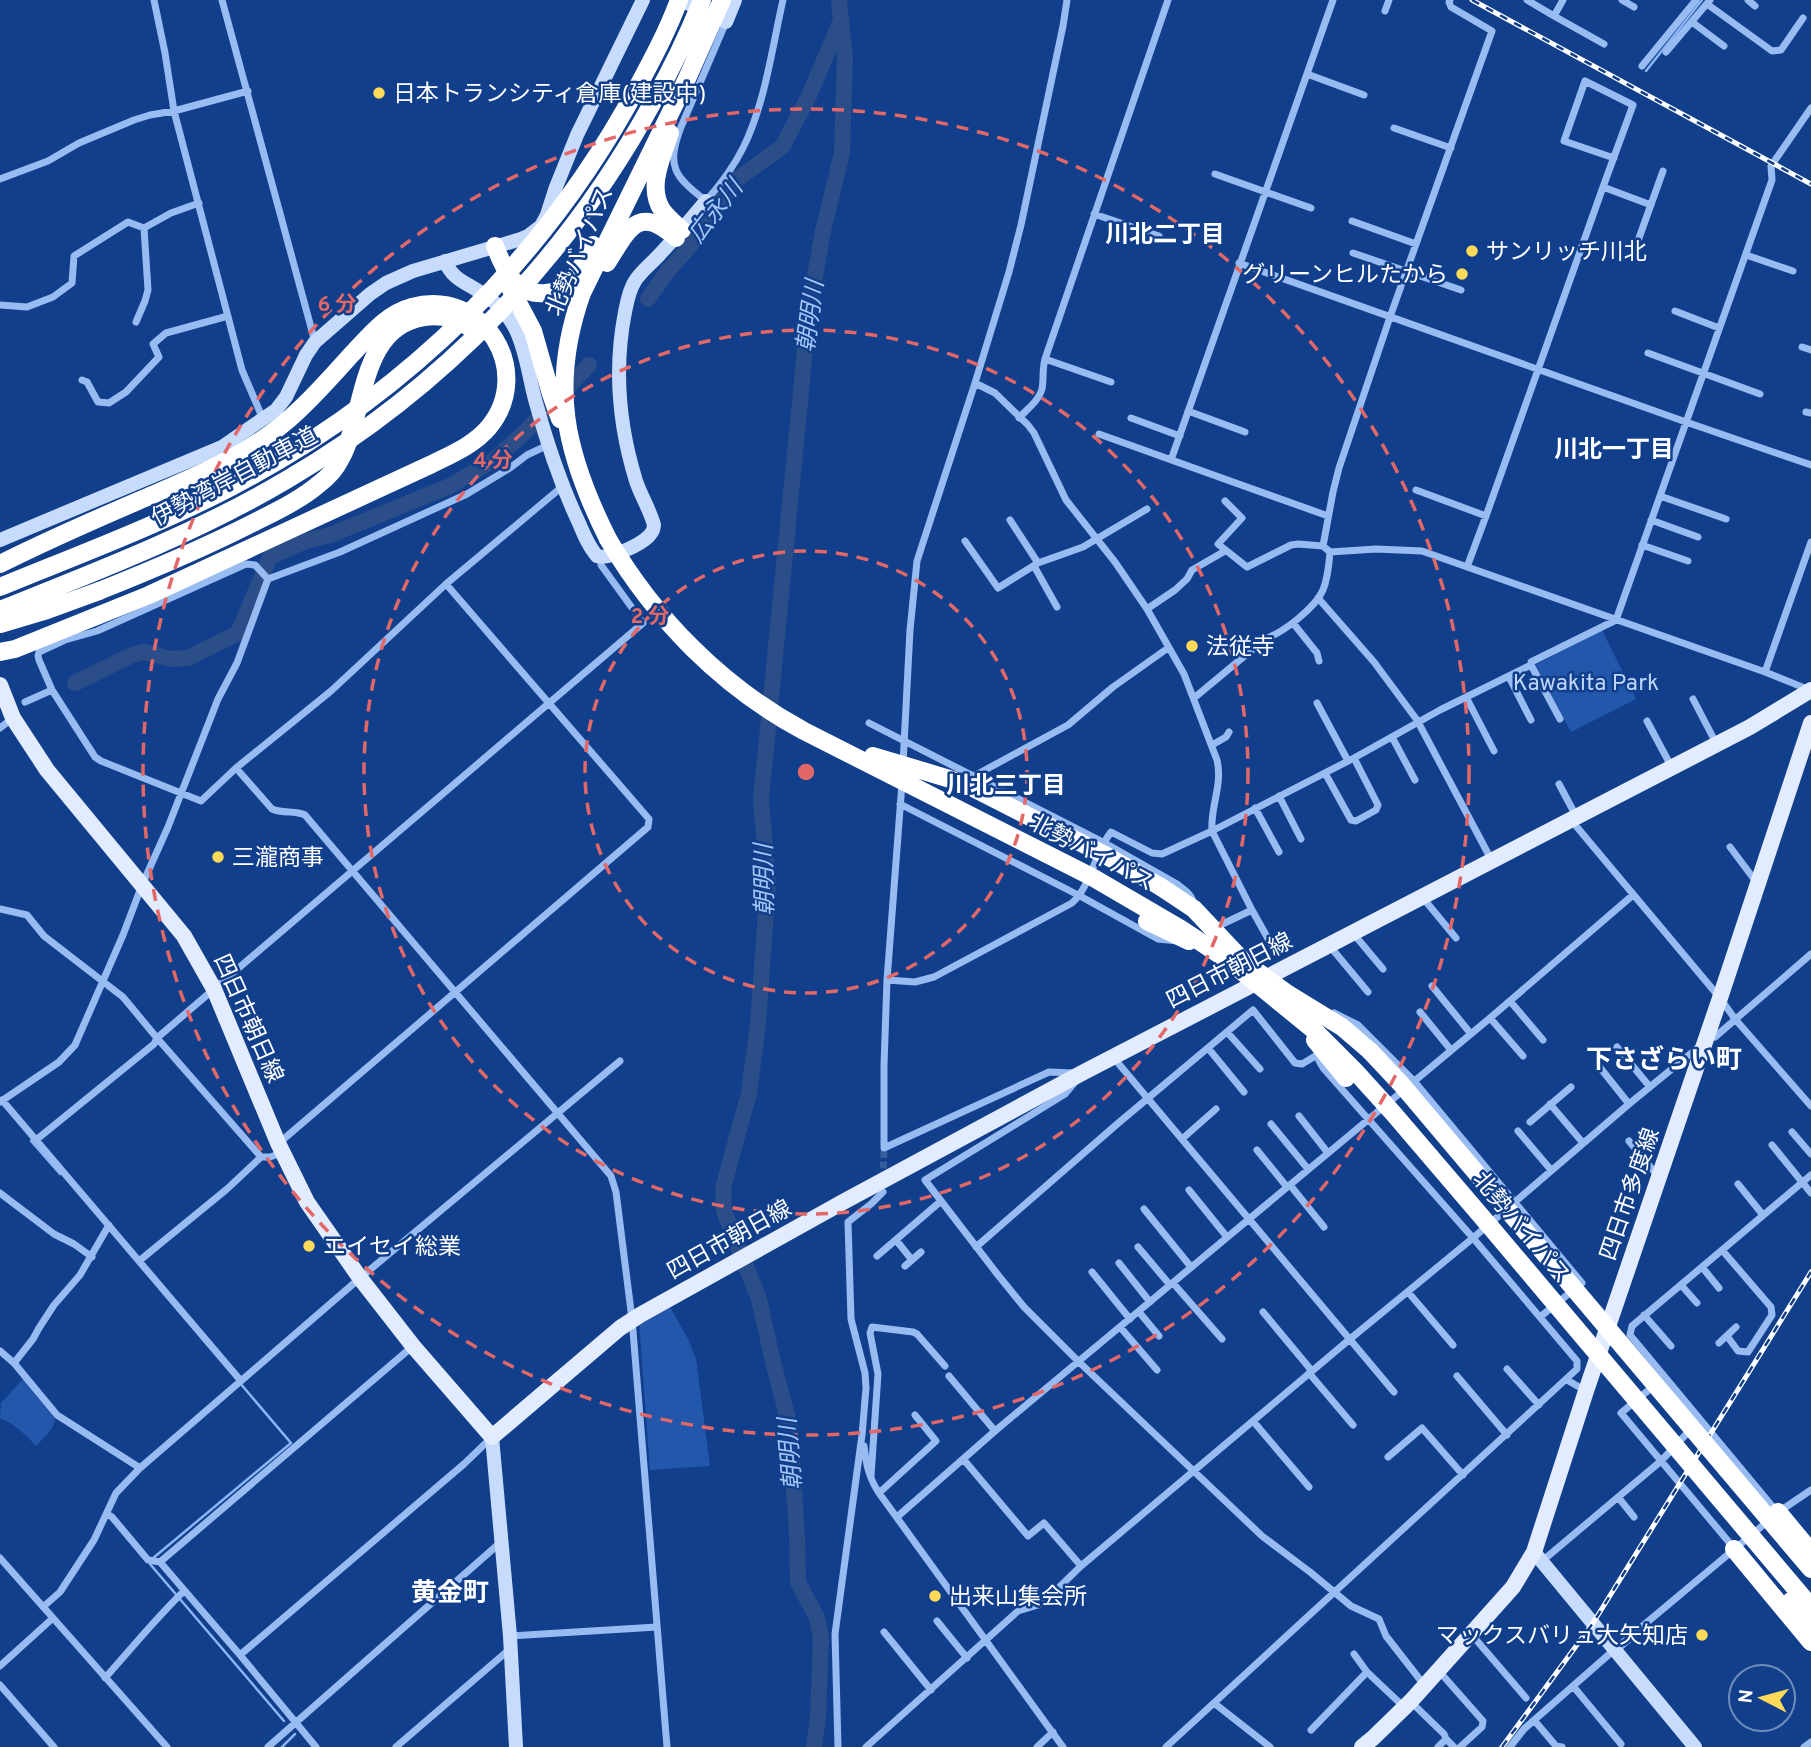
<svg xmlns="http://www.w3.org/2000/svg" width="1811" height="1747" font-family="Overpass,'Noto Sans JP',sans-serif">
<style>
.green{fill:#2257ac}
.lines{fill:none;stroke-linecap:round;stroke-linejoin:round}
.stream{stroke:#8ab5f6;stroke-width:2.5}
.river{stroke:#2c4e88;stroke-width:16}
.street-tunnel{stroke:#355c9d;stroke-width:7;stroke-dasharray:7 3.5;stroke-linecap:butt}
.street{stroke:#98bbf2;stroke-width:7}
.secondary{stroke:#c7dbfc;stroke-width:14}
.primary{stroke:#e3ecff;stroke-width:16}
.highway{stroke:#fff;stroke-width:18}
.rail-casing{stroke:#fff;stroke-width:5}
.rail{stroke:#113f8c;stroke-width:2.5;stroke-dasharray:8;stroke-linecap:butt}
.highway-bridge{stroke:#fff;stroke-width:18}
.ring{fill:none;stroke:#e26868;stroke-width:3.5;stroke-dasharray:12 9}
.poi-dot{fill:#ffda59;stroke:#113f8c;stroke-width:2.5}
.labels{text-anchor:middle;stroke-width:5;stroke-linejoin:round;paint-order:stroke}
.poi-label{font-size:23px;fill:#fff;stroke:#113f8c;text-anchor:start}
.street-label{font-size:23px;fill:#fff;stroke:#113f8c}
.park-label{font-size:23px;fill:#bfd7fd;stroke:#113f8c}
.water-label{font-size:24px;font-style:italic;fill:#a4c6f9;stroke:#113f8c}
.neighbourhood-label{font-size:24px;font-weight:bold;fill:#fff;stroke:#113f8c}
.quarter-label{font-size:26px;font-weight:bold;fill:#fff;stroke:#113f8c}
.centre{fill:#e26868;stroke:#113f8c;stroke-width:3.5}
.ring-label{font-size:21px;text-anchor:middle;font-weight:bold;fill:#e26868;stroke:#113f8c;stroke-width:5;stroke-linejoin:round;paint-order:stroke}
</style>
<rect width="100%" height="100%" fill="#113f8c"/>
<path class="green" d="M1602 630 1636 699 1571 732 1535 665Z
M669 1305 688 1339 696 1359 710 1466 650 1470 639 1321Z
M23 1379 55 1419C54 1430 43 1438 36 1446 25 1434 15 1424 0 1418L1 1403Z"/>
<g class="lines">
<path class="stream" d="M1646 71 1702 0
M33 1139 31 1141 60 1174
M152 1559 291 1443 240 1383
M150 1564 284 1721
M1621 1649 1639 1634
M282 1747 295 1734"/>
<path class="river" d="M648 299 667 272 690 246 736 180 782 147 808 98 841 20
M75 683 132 655 144 652 171 659 188 658 238 633 270 557 306 541 330 535 450 486 495 459 524 433 589 365
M814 1747 818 1717 821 1637 817 1618 798 1582 797 1536 790 1426 773 1362 759 1299 724 1211 723 1188 749 1093 758 1023 768 883 761 799 809 310 823 231 842 153 845 59 839 0"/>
<path class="street-tunnel" d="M883 1179 884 1148"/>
<path class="street" d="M154 0 165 53 174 111 242 370 263 419
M222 0 315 342
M1527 0 1554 16 1563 0
M1622 0 1634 7
M1748 0 1755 6
M1707 4 1772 51 1781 50 1803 18
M1385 11 1389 0
M1554 16 1604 44
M726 22 681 127C666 167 674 176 706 201 720 185 733 168 743 148 765 104 772 48 783 0
M1692 22 1724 46
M1666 52 1710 0
M1642 66 1696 0
M1307 74 1364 95
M1394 128 1451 148
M1215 174 1311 208
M0 179 48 161 79 143 134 120 150 115 174 111 248 91
M1603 187 1651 205
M1094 214 1159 236
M1352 221 1416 244
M1639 238 1663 171
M1353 253 1461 290
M1746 255 1793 271
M1239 263 1686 422 1811 465
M0 305 27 307 53 297 72 283 74 256 128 222 144 228 171 213 199 203
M1675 311 1719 328
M136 322 145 301 148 290 144 228
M1802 347 1811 350
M1648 353 1760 394
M1045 359 1111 382
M82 380 87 382 98 402 109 403 126 392 159 357 153 344 166 333 228 316
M975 383 995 393 1028 425 1034 433 1066 500 1115 562 1147 609 1184 674 1217 760C1223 785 1210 807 1212 831L1252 910 1212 929
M1188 411 1245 432
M1806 412 1811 413
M1019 418C1027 409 1039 401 1042 389 1044 379 1042 369 1045 359L1168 0
M1131 418 1180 436
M1099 434 1328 516
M1171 460 1333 0
M1416 490 1486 516
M1660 496 1726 519
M1225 501 1242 518 1218 544 1247 567 1291 545 1298 544 1323 546
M1010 520 1038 563
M1651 520 1698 537
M965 541 998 588 1038 563 1083 547 1147 509
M1642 545 1688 561
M1330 552 1376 549 1422 551 1765 672 1810 690
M1034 566 1057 607
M1467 567 1486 516 1603 187 1633 105 1585 81 1564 141 1614 158
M268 579 255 565 246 564 97 631 65 640 39 652 38 656 39 660 52 690 95 757 101 761 201 801 236 768 331 691 446 584 563 486
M1318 598 1374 662 1417 720 1492 861
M1147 609 1175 590 1187 579 1192 570 1225 551
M1293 623 1317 653 1319 661
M1531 665 1560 719
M1765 672 1811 542
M1509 677 1531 720
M1466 697 1494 751
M1194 698 1265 639C1284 632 1315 608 1323 590 1328 578 1329 564 1330 552L1323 546 1333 492 1339 468 1390 317 1492 31 1451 7 1449 2 1450 0
M1693 699 1716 743
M25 702 52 690
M1317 703 1348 761
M1647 721 1671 766
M869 723 1103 842 1177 884C1185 890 1193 895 1194 906
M0 728 13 718
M1392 737 1415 780
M1212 745 1226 737 1229 732
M903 764 910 630 917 561 975 383 1009 272 1021 225 1063 26 1067 0
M236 768 272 809C283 814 295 810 305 815L611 1176 616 1192 632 1319 667 1747
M1325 773 1351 820 1356 821 1376 810 1378 805 1354 758
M974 776 1068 725 1113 687 1168 648
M902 783 887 980 884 1065V1148L1049 1072 1074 1073
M1559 784 1576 816
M1279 796 1301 839
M900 804 1080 896 1147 933 1158 939 1178 941
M1255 808 1279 852
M1571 820 1720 998 1735 1019 1811 1106
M1730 847 1757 883
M1423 898 1456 938
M0 909 27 915 44 936 123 997 157 1038 261 1157
M1252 910 1271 944
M1352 932 1383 969
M1328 944 1368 992
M887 980 915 982 934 977 1072 903C1091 886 1095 852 1111 832L1152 853 1162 854 1212 831 1354 758 1440 710 1531 665V662L1616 620 1772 180 1771 166 1811 108
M1432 986 1471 1034
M1510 1001 1543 1040
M1420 1012 1451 1050
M1334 1013 1358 1025 1414 1081 1582 1283 1540 1317
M1490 1018 1523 1056
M1227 1032 1260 1069
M1715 1037 1811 954
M1617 1047 1650 1087
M1208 1048 1244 1092
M1113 1057 1394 1392
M1598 1065 1629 1104
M1075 1082 1065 1094 925 1180 998 1275 1024 1307 1079 1362 1262 1536 1310 1572 1351 1606 1379 1619 1386 1636 1425 1686
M2 1100 241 1381
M0 1102 59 1062 75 1045 123 935 142 885 168 827 218 699 237 663 268 579 340 552 467 494 510 468 527 455 548 445
M1550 1104 1583 1143
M1299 1116 1328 1153
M1530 1122 1571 1087
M1271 1124 1308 1169
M1518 1131 1551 1170
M1792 1132 1811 1154
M1182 1139 1216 1109
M36 1140 154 1044 157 1038 214 989 643 623 601 565V558
M1629 1141 1657 1175
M279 1143 648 827 649 819 446 584
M1772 1145 1811 1193
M1257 1150 1287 1187
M1738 1184 1763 1215
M1290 1185 1324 1227
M1189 1190 1227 1237
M0 1193 54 1234 74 1244 92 1257
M1144 1209 1191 1267
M896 1240 912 1260
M976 1247 1116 1125 1253 1010 1295 1063 1302 1064 1317 1055
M1138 1247 1170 1285
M1722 1250 1771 1307 1772 1315 1748 1352 1738 1351 1727 1336
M877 1256 941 1201
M139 1261 227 1189 261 1157H270L282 1153
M1119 1263 1150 1302
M905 1266 921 1252
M1702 1267 1719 1288
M1092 1272 1130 1319
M1173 1283 1222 1339
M1681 1285 1697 1303
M1408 1292 1453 1345
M1139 1312 1159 1336
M1263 1312 1312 1371
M1644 1315 1671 1346
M1120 1327 1157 1370
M1719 1343 1736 1327
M0 1351 14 1363 57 1415 140 1468
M14 1363 33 1339 39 1328 54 1305 80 1275 109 1225
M1507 1369 1539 1405
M1309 1373 1353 1425
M949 1376 995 1431
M1457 1376 1507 1435
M1567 1380 1586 1391
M1656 1384 1621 1413 1733 1547
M1253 1421 1309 1487
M864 1446C866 1464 869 1478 879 1493L1063 1747
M1388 1457 1422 1428 1463 1475
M964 1460 1028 1536 1044 1523 1081 1566
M871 1476 878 1374 870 1333 872 1327 913 1332 917 1334 945 1366
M879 1493 936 1441 915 1415
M1618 1497 1634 1517
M1780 1511 1811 1490
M1777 1512 1630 1335 1632 1326 1811 1175
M107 1514 112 1517 148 1560 160 1562
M897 1517 995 1431 1490 1018 1633 895
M0 1558 167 1747
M1541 1562 1661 1461 1692 1428
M43 1607 60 1592 94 1540 116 1493 140 1468 360 1278 620 1061
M937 1621 967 1658
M884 1632 931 1690
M1472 1635 1526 1698
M510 1636 657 1627
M240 1655 464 1464 491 1438
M0 1666 53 1618
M1438 1670 1483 1721 1482 1727 1460 1747
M1367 1672 1404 1707
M105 1678C131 1649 156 1618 184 1591
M0 1685 54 1747
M1573 1686 1621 1744
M1411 1702 1444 1734 1446 1739 1454 1747
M1214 1703 1270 1747
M1534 1720 1556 1746 1562 1747
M1311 1730 1367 1672 1354 1654
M268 1747 501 1542
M316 1747 240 1655 160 1562 413 1346
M396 1747 510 1649
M838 1747 835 1634 862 1435 866 1388 865 1373 851 1319 848 1222 871 1204 883 1192
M866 1747 1018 1611 1038 1605 1045 1601 1081 1566 1350 1339 1473 1238 1629 1104 1700 1046
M1037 1747 1053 1732
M1166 1747 1577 1369V1361L1473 1238 1324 1069C1320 1063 1316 1058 1319 1051
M1438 1747 1446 1739
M1510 1747 1524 1729 1614 1650 1768 1521
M1804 1747 1811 1742"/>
<path class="secondary" d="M681 0 726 22 735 0
M445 261C452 279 465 282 480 292 495 301 508 314 516 330 527 353 529 379 536 403 547 443 561 485 579 523 584 535 589 547 597 556 609 560 640 545 649 536 653 531 653 531 654 525 650 510 641 496 636 481 619 426 614 368 625 312 627 302 629 290 635 281 641 271 652 263 660 254 676 237 691 219 706 201
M0 540 222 447 276 410 286 397 306 355 315 342 370 294 386 283 413 271 521 239 528 236 541 226 547 215 556 187 577 135 643 0
M492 1437 510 1636 516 1747
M1534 1552 1695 1747"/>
<path class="primary" d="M0 685 13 718 47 770 184 936 214 989 278 1143 307 1202 360 1278 413 1346 492 1437 620 1328 640 1315 843 1202 1082 1073 1750 727 1811 690
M1362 1747 1373 1738 1411 1701 1513 1587 1534 1552 1586 1391 1720 998 1811 723"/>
<path class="highway" d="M670 133C662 157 647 187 662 210 667 217 675 224 682 230
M495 246C504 270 516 296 546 293 556 292 563 288 570 282 580 272 586 257 593 245
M607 263C628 230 638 203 676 238
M507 282 533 331 551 394 560 419
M608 539C565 453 549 386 582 293L685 83
M0 564C48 540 96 519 145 498 200 474 256 452 300 409 318 392 334 374 351 355 369 336 386 314 412 307 483 287 535 371 489 427 474 445 452 454 432 464L149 595 15 649 0 652
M99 591C152 570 204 548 255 522 277 511 300 500 319 484 327 478 335 470 340 460 366 415 358 327 424 317 439 315 456 318 469 327
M1161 887 1194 909 1243 961 1288 994 1342 1027 1370 1051
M1147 921 1189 941
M1315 1040 1346 1078
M1778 1512 1811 1552
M1734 1549 1811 1642"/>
<g class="rail-casing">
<path id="rail" d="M1472 0 1811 184
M1502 1747 1593 1623 1811 1272"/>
</g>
<use href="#rail" class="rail"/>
<path class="highway-bridge" d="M685 83 722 0
M608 539C655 619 722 687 804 731L1092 877 1181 929 1229 961 1315 1031 1355 1071 1393 1113 1493 1230 1811 1607
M0 587C78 555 159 525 233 486 405 396 547 257 638 86 653 58 668 30 679 0
M0 610C98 571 197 533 288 479 443 388 568 258 654 100 672 68 688 35 702 0
M0 624 47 610 99 591
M873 756 953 780 975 789 1105 855 1161 887
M1370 1051 1402 1085 1811 1569
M1791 1601 1811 1625"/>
</g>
<g class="ring">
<circle cx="806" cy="772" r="221"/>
<circle cx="806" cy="772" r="442"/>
<circle cx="806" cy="772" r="663"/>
</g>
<g class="poi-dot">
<circle cx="379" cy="93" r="7"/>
<circle cx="1472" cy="251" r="7"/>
<circle cx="1462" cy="274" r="7"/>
<circle cx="1192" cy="646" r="7"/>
<circle cx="218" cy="857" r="7"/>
<circle cx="309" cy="1246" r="7"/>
<circle cx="935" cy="1596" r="7"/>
<circle cx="1702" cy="1635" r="7"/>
</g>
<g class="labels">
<g class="poi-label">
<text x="393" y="101">日本トランシティ倉庫(建設中)</text>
<text x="1486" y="259">サンリッチ川北</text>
<text x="1448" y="282" text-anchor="end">グリーンヒルたから</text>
<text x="1206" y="654">法従寺</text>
<text x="232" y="865">三瀧商事</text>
<text x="323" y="1254">エイセイ総業</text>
<text x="949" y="1604">出来山集会所</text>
<text x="1688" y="1643" text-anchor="end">マックスバリュ大矢知店</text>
</g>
<g class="street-label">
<text transform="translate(579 251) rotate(-67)" y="8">北勢バイパス</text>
<text transform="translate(234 476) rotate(-28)" y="8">伊勢湾岸自動車道</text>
<text transform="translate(1092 852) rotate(28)" y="8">北勢バイパス</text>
<text transform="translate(1229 970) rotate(-27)" y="8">四日市朝日線</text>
<text transform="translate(249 1018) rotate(66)" y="8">四日市朝日線</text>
<text transform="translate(1629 1194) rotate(-71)" y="8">四日市多度線</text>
<text transform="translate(1522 1227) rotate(50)" y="8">北勢バイパス</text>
<text transform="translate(729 1239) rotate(-29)" y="8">四日市朝日線</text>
</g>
<g class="park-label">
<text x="1586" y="690">Kawakita Park</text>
</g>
<g class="water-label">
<text transform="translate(715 211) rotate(-52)" y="8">広永川</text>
<text transform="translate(810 316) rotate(-82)" y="8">朝明川</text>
<text transform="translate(764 880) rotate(-91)" y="8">朝明川</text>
<text transform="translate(790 1454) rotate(-95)" y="8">朝明川</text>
</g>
<g class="neighbourhood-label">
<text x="1165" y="242">川北二丁目</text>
<text x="1614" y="457">川北一丁目</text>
<text x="1006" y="793">川北三丁目</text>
</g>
<g class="quarter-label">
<text x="1664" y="1068">下さざらい町</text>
<text x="450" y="1601">黄金町</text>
</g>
</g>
<circle cx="806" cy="772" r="10" class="centre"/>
<g class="ring-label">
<text x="337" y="311">6 分</text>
<text x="493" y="467">4 分</text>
<text x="650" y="623">2 分</text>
</g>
<g transform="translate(1762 1698) rotate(276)"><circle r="33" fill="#113f8c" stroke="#708cba" stroke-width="2"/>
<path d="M0-5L12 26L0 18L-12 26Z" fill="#ffda59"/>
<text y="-10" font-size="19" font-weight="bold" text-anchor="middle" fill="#ffffff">N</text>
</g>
</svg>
